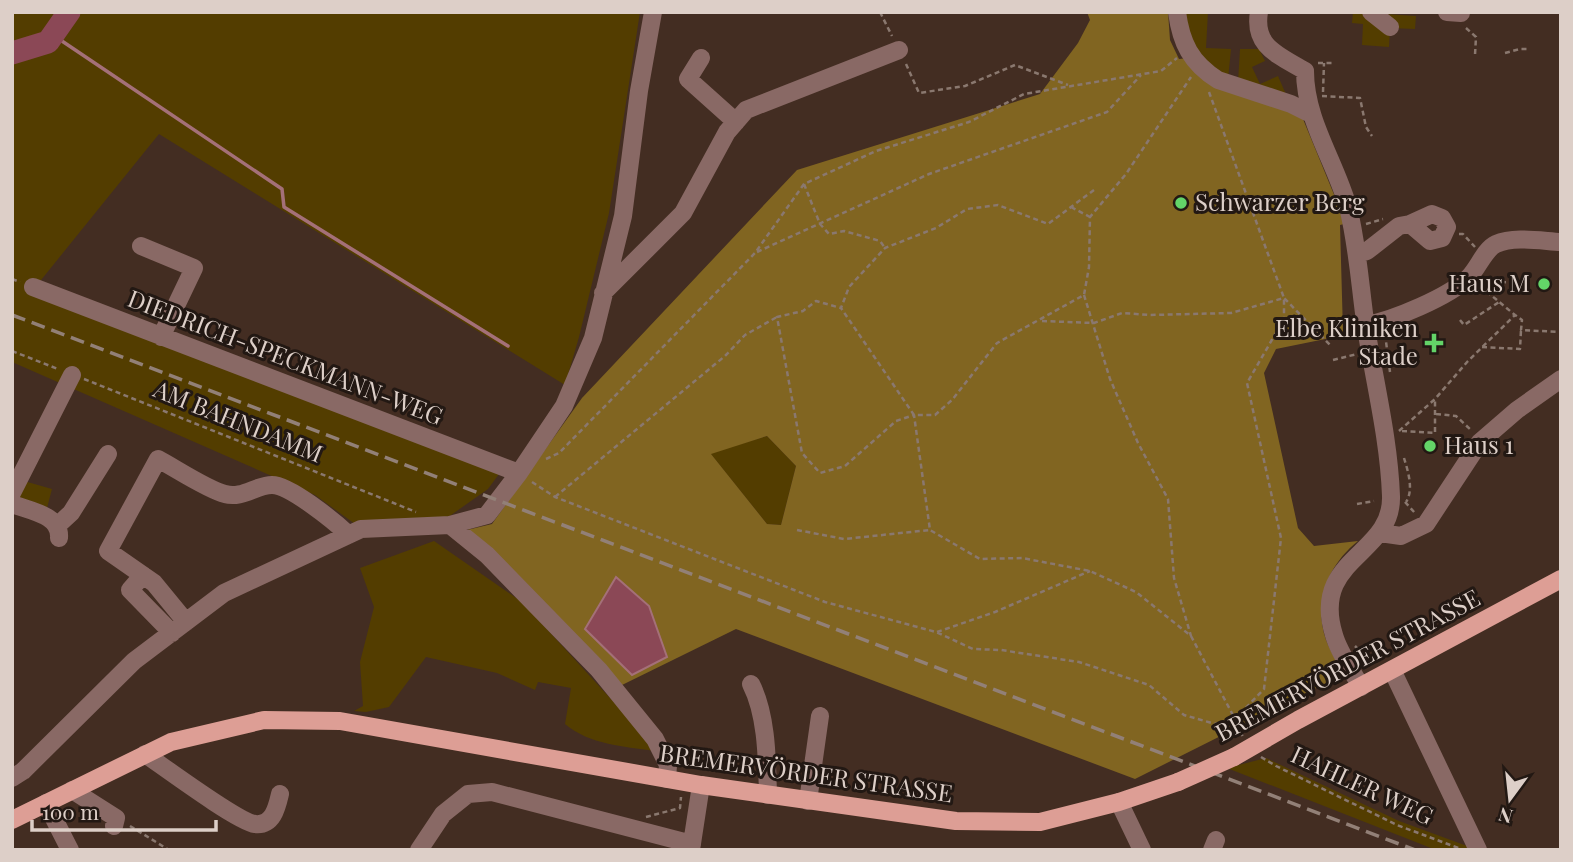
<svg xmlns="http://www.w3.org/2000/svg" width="1573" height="862" font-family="'Playfair Display',serif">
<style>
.green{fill:#533d00}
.forest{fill:#816521;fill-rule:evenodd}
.water{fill:#8b4856;stroke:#a47078;stroke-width:2}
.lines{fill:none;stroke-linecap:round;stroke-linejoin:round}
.stream{stroke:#a47078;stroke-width:3.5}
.river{stroke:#8b4856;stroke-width:23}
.path{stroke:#8a786f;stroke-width:2.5;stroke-dasharray:5 3.5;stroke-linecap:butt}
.minor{stroke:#896965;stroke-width:18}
.major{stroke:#dd9e95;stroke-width:18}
.rail{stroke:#928077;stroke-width:3.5;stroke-dasharray:14 7;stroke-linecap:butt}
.major-bridge{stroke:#dd9e95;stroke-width:18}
.poi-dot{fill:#63d468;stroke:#221813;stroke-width:2.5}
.labels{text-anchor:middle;stroke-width:6;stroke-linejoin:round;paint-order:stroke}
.poi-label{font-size:24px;fill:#ddcfc8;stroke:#221813;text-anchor:start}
.street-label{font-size:24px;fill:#ddcfc8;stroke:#221813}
</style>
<rect width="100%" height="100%" fill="#432d22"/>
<path class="green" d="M12 12H640L609 213 579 337 565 385 159 134 33 290 502 470 488 489 444 520 355 524 315 495 12 362Z
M1180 12H1208L1206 48 1231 49 1228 80 1204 67Z
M1353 12 1416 16 1415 29 1390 28 1389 47 1362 45 1363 24 1352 23Z
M1240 49H1259L1265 61 1252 67 1260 84 1278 76 1288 99 1238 82Z
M767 436 796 466 781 525 767 524 710 453Z
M24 481 52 489 47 508 14 498Z
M434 541 522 602 654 746V751C623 746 590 745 565 724L571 688 538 682 535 690 497 673 426 657 389 707 366 712 354 711 363 706 360 662 374 607 360 568Z
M1266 758 1399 821 1478 850H1436L1227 768Z"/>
<path class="forest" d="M1087 12H1168L1170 40 1179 59 1188 58 1294 111 1303 119 1335 197 1344 224 1340 225 1343 332 1340 336 1276 349 1264 373 1298 528 1314 546 1358 541C1328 565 1313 602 1326 640 1330 651 1337 659 1339 671L1328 682 1135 779 736 629 622 685 467 530 492 524 582 398 797 170 1040 94 1078 43 1090 20ZM767 436 796 466 781 525 767 524 711 454Z"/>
<path class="water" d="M616 577 649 606 667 657 632 675 585 629Z"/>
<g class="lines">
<path class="stream" d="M53 35 282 189 284 207 508 346"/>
<path class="river" d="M12 53 48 42 69 12"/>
<path class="path" d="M880 12 892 36
M1466 28 1476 37 1475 55
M1505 53 1520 49H1529
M1318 63H1332
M906 64 919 93 965 86 1015 65 1068 85
M1209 92 1284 298V319L1247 383 1281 538 1264 689 1235 719 1243 737
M1323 92 1324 63
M1322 96 1360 98 1366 127 1372 136
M804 184 820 224 829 234 844 231 880 241 885 248
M1094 190 1048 224 998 205 967 209 936 228 885 248 849 287 841 308 914 415H935L952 400 997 343 1084 295 1089 267 1090 217 1126 174 1191 77
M1071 207 1090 217
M1366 224 1383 219
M1459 234H1463L1475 247
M757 252 929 174 1107 112 1141 75
M12 279 20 282
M1484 281 1523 283
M1480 286 1515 315
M1084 295 1110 379 1138 443 1168 499 1174 578 1191 636
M1460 320 1464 325 1499 302
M1042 321 1094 323 1122 313 1150 315 1231 313 1284 298 1330 345
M1385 334 1390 372
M1482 347 1520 349 1521 330
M12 351 58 369
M1333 360 1357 354
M84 379 416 512
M1436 414 1456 416 1472 431
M1399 431 1435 399 1468 361 1515 315 1522 320 1521 330 1561 332
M1402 431 1435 433V399
M1404 458C1408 471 1414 490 1406 502
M546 459 559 453 755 253 804 184 876 151 969 122 1024 94 1161 71 1177 58
M532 482 555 497 825 602 936 632 973 649 1001 650 1079 662 1149 685 1184 715 1215 724 1235 719 1191 636 1136 592 1090 571 1022 558 980 559 930 530 914 415 896 421 845 466 820 473 802 453 777 317 803 311 816 301 841 308
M555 497 725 356 745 335 777 317
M1405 502 1415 513
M1357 504 1374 501
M797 530 844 539 930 530
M1440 627 1441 624 1472 607 1470 598 1458 594
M937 632 995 612 1090 571
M1355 646 1362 653 1372 656
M1261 757 1276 766 1397 825 1461 849
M646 817 680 808 681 797
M130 826 169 850"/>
<path class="minor" d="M1177 12C1181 43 1191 63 1218 80L1291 104 1311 114
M1259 12C1253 47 1279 55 1305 71 1305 120 1335 161 1348 207 1358 247 1360 287 1366 328 1375 384 1389 440 1391 496 1393 556 1310 557 1334 635 1339 653 1352 670 1361 687
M1371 12 1390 27
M1447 12 1461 13
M701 58 688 79 736 122
M141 246 194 268 161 337
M1358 254 1367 251 1399 226 1410 224 1432 214 1442 218 1447 227 1442 238 1430 241 1410 224
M33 287 519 473
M603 293 683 213 727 132 746 110 899 50
M1366 325C1393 320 1449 297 1469 277 1478 268 1485 249 1496 244 1514 236 1541 241 1561 242
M12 493 72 375
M12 504C30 511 61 515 59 538
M58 525 71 513 108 454
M450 525 487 555 599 670 655 739 668 765 667 779
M1380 533 1401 536 1426 524 1480 442 1517 410 1561 379
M143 575 130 590 172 633
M186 622 154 583 108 551 158 459C175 468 208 490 225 494 242 499 256 485 272 485 290 485 335 522 349 535
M1392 670 1478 850
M751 684C767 715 767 760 768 795
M145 754C164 767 238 822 255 824 273 826 277 807 280 794
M12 778 23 771 134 661 224 593 361 529 450 525 487 515 519 473 564 406 593 338 623 216 639 91 653 12
M72 790 116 818 114 826
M808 801 820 716
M1119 802 1142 850
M46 803 70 850
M419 850 443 814 468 794 492 792 692 844
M691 850 701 785
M1212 850 1216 840"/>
<path class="major" d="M1234 757 1298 720 1561 579
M12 820 171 742 264 720 340 721 701 785 956 821 1040 822 1119 802 1178 782"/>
<path class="rail" d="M12 315 1415 850"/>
<path class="major-bridge" d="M1178 782 1234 757"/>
</g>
<g class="poi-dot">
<circle cx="1181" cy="203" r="7"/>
<circle cx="1544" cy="284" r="7"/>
<path d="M1430.5 332.5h7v7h7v7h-7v7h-7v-7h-7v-7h7z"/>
<circle cx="1430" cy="446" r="7"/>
</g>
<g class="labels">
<g class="poi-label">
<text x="1195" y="211">Schwarzer Berg</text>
<text x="1530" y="292" text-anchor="end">Haus M</text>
<text x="1418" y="337" text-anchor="end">Elbe Kliniken<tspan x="1418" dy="28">Stade</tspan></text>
<text x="1444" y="454">Haus 1</text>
</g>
<g class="street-label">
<text transform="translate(285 358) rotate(21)" y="8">DIEDRICH-SPECKMANN-WEG</text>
<text transform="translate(238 422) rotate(22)" y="8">AM BAHNDAMM</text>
<text transform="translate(1348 666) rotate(-28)" y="8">BREMERVÖRDER STRASSE</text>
<text transform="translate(806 774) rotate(8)" y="8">BREMERVÖRDER STRASSE</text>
<text transform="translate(1362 786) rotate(25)" y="8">HAHLER WEG</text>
</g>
</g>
<rect width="1573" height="862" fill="none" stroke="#ddcfc8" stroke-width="28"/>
<g transform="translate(1510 799) rotate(195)" stroke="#221813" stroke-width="5" paint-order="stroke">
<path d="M0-5L12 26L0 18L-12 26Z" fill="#ddcfc8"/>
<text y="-10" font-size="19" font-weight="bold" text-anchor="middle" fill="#ddcfc8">N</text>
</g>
<path d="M32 820v10h184v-10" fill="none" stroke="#ddcfc8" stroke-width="3.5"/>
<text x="42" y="820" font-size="21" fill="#ddcfc8" stroke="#221813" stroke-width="5" paint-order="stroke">100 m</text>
</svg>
